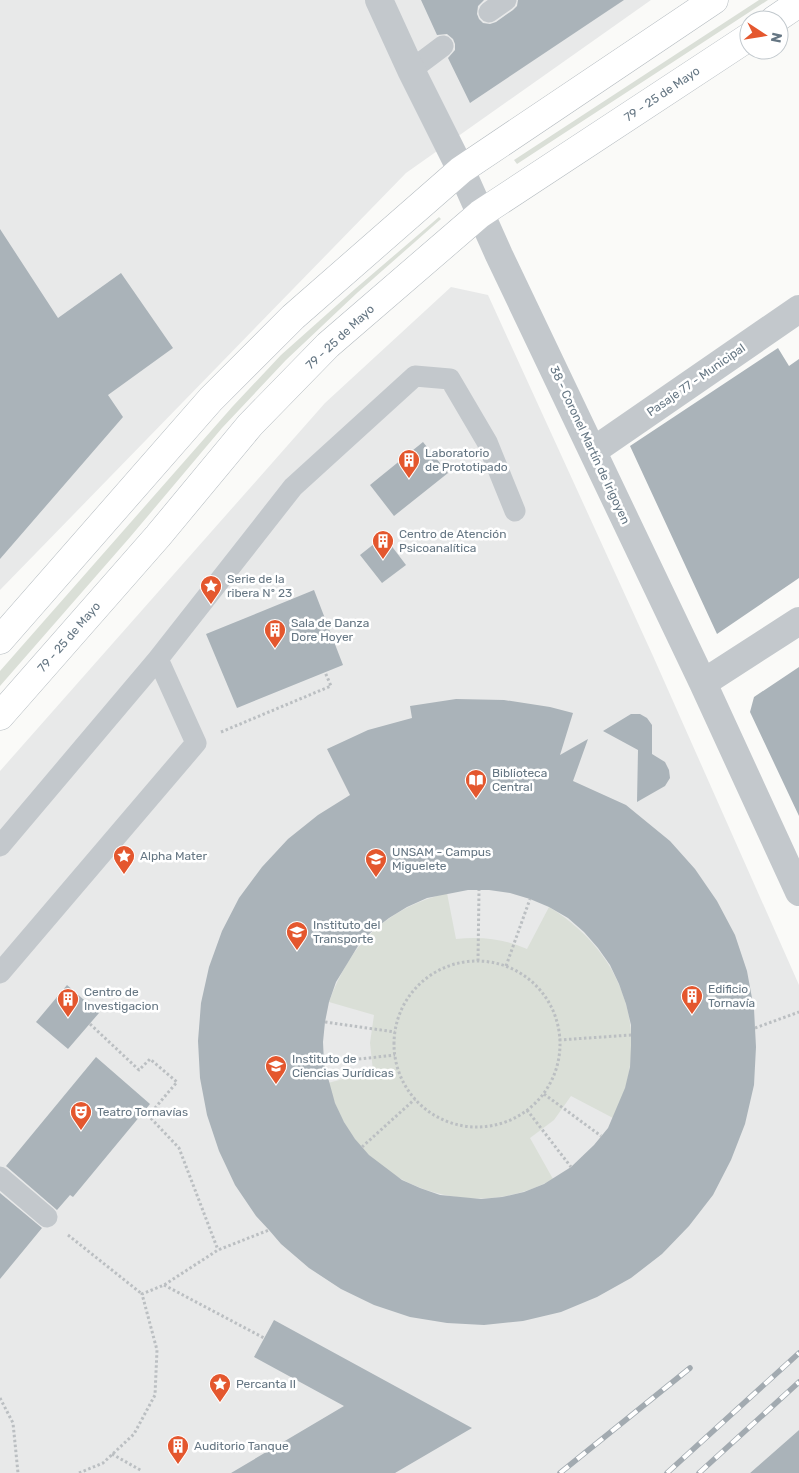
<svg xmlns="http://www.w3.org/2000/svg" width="799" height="1473" font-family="Rubik,sans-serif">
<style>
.built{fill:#e8e9e9}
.green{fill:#dadfd7}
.building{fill:#aab3b9;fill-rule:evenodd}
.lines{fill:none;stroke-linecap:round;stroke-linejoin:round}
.secondary-casing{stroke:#b3babf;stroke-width:29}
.path{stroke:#bbbfc2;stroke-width:3;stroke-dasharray:2.5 2.5;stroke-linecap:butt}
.lane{stroke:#c3c8cc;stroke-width:21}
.street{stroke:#c3c8cc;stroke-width:28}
.secondary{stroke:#fff;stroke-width:28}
.rail-casing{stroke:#a2aab0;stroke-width:5.5}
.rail{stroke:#fff;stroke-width:4;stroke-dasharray:11;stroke-linecap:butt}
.labels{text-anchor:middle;stroke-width:5;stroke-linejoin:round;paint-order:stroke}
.street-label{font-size:12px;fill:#657683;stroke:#fff}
.poi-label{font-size:12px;fill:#657683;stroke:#fff;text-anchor:start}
</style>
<rect width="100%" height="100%" fill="#fafaf8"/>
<path class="built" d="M0 0H651L406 173 0 590Z
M451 287 488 295 653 656 799 985V1430L750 1473H0V771L325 403Z"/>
<path class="green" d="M759 0H768L517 164 514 160Z
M439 217 441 219 357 293 286 360 222 428 131 536 0 686V671L233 406 281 355 355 289Z
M447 893 456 939C482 936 504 939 527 949L549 907C613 946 645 1012 626 1086 623 1097 617 1108 613 1118L571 1096 554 1120 530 1138 553 1179C488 1216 399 1199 354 1138 342 1121 334 1103 328 1083L373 1071 370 1043 374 1015 329 1002C351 942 386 909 447 893Z"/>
<path class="building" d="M421 0H484L478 6 477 14 479 19 483 23 490 24 496 22 513 10 517 6 518 0H624L470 103 448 58 455 50V44L453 39 447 34 437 35Z
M0 229 58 318 121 273 173 348 108 395 123 417 0 559Z
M778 348 789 366 799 359V578L717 634 630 446Z
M423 442 448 473 394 516 370 485Z
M384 536 406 565 382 583 360 555Z
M314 590 343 665 237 708 206 634Z
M799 667V816L750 712 754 697Z
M456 699 504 700 550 707 573 713 560 755 588 739 573 781 626 805 670 841 695 869 717 901 735 935 747 971 754 1009 756 1047 754 1085 745 1124 731 1160 713 1195 689 1226 662 1254 631 1278 597 1297 561 1312 523 1321 484 1325 447 1323 410 1317 374 1305 341 1289 309 1268 281 1244 269 1230 256 1216 235 1185 219 1151 207 1115 200 1078 198 1041 201 1003 209 967 222 931 239 898 262 867 288 839 318 815 350 795 327 749 368 730 412 718 410 706ZM468 890H489L510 893 530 899 549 907 568 918 584 932 598 948 610 965 619 984 626 1004 631 1025V1046L630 1067 625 1088 608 1128 594 1145 571 1167 544 1184 524 1192 502 1197 481 1199 440 1195 420 1188 402 1180 369 1155 355 1139 344 1122 335 1103 324 1063 323 1042 325 1022 329 1002 336 982 358 946 372 931 389 918 407 907 427 898Z
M631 714H640L647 718 652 725V754L665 762 669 770 670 778 665 786 637 802 638 750 603 731Z
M67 985 99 1013 68 1049 36 1022Z
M96 1057 150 1104 73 1197 70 1195 57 1210 6 1166Z
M0 1193 42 1228 0 1279Z
M274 1320 472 1428 395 1473H231L344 1406 254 1357Z
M799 1430V1473H750Z"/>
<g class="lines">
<g class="secondary-casing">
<path id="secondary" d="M774 20 799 3
M0 640 211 399 293 317 461 170 714 0
M0 716 158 536 250 425 328 345 480 214 749 37"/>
</g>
<path class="path" d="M221 732 331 686 325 672
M478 961 479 890
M394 1044a83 83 0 1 1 166 0a83 83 0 1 1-166 0Z
M506 966 530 899
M325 1022 395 1032
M90 1024 139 1070 150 1059 177 1082 149 1115
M755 1028 799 1012
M559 1040 631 1035
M324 1063 395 1055
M544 1094 601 1136
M527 1110 571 1167
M144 1111 179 1148 218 1250
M362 1147 415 1099
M68 1235 142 1294
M164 1285 264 1338
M0 1398 13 1423 18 1473
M112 1454 142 1471
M79 1473 103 1463 134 1434 155 1395 157 1350 142 1294 164 1285 218 1250 269 1230"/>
<path class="lane" d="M489 12 506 0
M411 70 443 46
M158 659 293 487 415 376 450 379 487 442 515 511
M0 846 158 659 196 743 0 973
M0 1177 47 1217"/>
<path class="street" d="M379 0 411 70 461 170 499 255 703 683 799 892
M593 451 799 309
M703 683 799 621"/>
<use href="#secondary" class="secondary"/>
<g class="rail-casing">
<path id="rail" d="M560 1473 690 1368
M667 1473 799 1353
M699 1473 799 1382"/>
</g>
<use href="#rail" class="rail"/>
</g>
<defs>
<g id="building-pin" transform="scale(1.125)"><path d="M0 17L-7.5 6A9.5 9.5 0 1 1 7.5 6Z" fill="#e4572e" stroke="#fff"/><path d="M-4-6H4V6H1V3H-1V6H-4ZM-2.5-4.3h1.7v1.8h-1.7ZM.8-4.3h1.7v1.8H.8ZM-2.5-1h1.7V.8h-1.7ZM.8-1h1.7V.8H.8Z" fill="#fff"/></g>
<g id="sight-pin" transform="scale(1.125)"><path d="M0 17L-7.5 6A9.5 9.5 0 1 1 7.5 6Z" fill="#e4572e" stroke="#fff"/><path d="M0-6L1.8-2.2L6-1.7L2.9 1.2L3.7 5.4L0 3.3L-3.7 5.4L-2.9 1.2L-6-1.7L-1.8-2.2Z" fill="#fff"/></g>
<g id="library-pin" transform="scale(1.125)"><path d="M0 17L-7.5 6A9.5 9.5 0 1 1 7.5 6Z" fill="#e4572e" stroke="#fff"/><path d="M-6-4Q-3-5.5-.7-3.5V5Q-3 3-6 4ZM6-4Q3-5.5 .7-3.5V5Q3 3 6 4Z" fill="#fff"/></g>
<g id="university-pin" transform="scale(1.125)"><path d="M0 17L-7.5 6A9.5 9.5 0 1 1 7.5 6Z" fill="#e4572e" stroke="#fff"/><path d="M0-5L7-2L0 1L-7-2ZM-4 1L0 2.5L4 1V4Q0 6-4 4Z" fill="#fff"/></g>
<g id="theatre-pin" transform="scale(1.125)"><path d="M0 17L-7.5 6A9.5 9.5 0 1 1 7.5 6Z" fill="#e4572e" stroke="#fff"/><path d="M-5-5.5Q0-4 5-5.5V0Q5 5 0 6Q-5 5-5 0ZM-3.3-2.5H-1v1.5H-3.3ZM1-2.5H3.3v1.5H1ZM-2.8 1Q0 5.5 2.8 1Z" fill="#fff"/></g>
</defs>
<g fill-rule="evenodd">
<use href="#building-pin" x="409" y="460"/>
<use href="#building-pin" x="383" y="541"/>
<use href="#sight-pin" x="211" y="586"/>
<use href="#building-pin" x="275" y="630"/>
<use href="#library-pin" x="476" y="780"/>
<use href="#sight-pin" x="124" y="856"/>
<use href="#university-pin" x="376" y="859"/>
<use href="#university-pin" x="297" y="932"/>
<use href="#building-pin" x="692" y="996"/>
<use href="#building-pin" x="68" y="999"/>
<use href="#university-pin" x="276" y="1066"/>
<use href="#theatre-pin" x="81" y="1112"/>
<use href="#sight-pin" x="220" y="1384"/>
<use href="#building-pin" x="178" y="1446"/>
</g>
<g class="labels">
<g class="street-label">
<text transform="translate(662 94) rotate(-34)" y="4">79 - 25 de Mayo</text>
<text transform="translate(340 337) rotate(-43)" y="4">79 - 25 de Mayo</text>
<text transform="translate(696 380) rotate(-35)" y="4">Pasaje 77 - Municipal</text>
<text transform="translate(590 445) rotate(65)" y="4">38 - Coronel Martín de Irigoyen</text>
<text transform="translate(69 637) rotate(-49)" y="4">79 - 25 de Mayo</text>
</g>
<g class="poi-label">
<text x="425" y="457">Laboratorio<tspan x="425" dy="14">de Prototipado</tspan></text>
<text x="399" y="538">Centro de Atención<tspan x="399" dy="14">Psicoanalítica</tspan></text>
<text x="227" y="583">Serie de la<tspan x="227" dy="14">ribera Nº 23</tspan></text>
<text x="291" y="627">Sala de Danza<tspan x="291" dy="14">Dore Hoyer</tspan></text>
<text x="492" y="777">Biblioteca<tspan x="492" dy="14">Central</tspan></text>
<text x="392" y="856">UNSAM - Campus<tspan x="392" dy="14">Miguelete</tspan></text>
<text x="140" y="860">Alpha Mater</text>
<text x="313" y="929">Instituto del<tspan x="313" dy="14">Transporte</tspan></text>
<text x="708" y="993">Edificio<tspan x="708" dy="14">Tornavía</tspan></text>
<text x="84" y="996">Centro de<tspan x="84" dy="14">Investigacion</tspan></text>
<text x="292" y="1063">Instituto de<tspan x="292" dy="14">Ciencias Jurídicas</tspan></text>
<text x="97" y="1116">Teatro Tornavías</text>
<text x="236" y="1388">Percanta II</text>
<text x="194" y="1450">Auditorio Tanque</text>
</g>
</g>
<g transform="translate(764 35) rotate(102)"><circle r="24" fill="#ffffff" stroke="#c1c8cd"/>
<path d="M0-4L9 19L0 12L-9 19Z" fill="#e4572e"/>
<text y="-8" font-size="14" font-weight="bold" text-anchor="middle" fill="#657683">N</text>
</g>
</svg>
